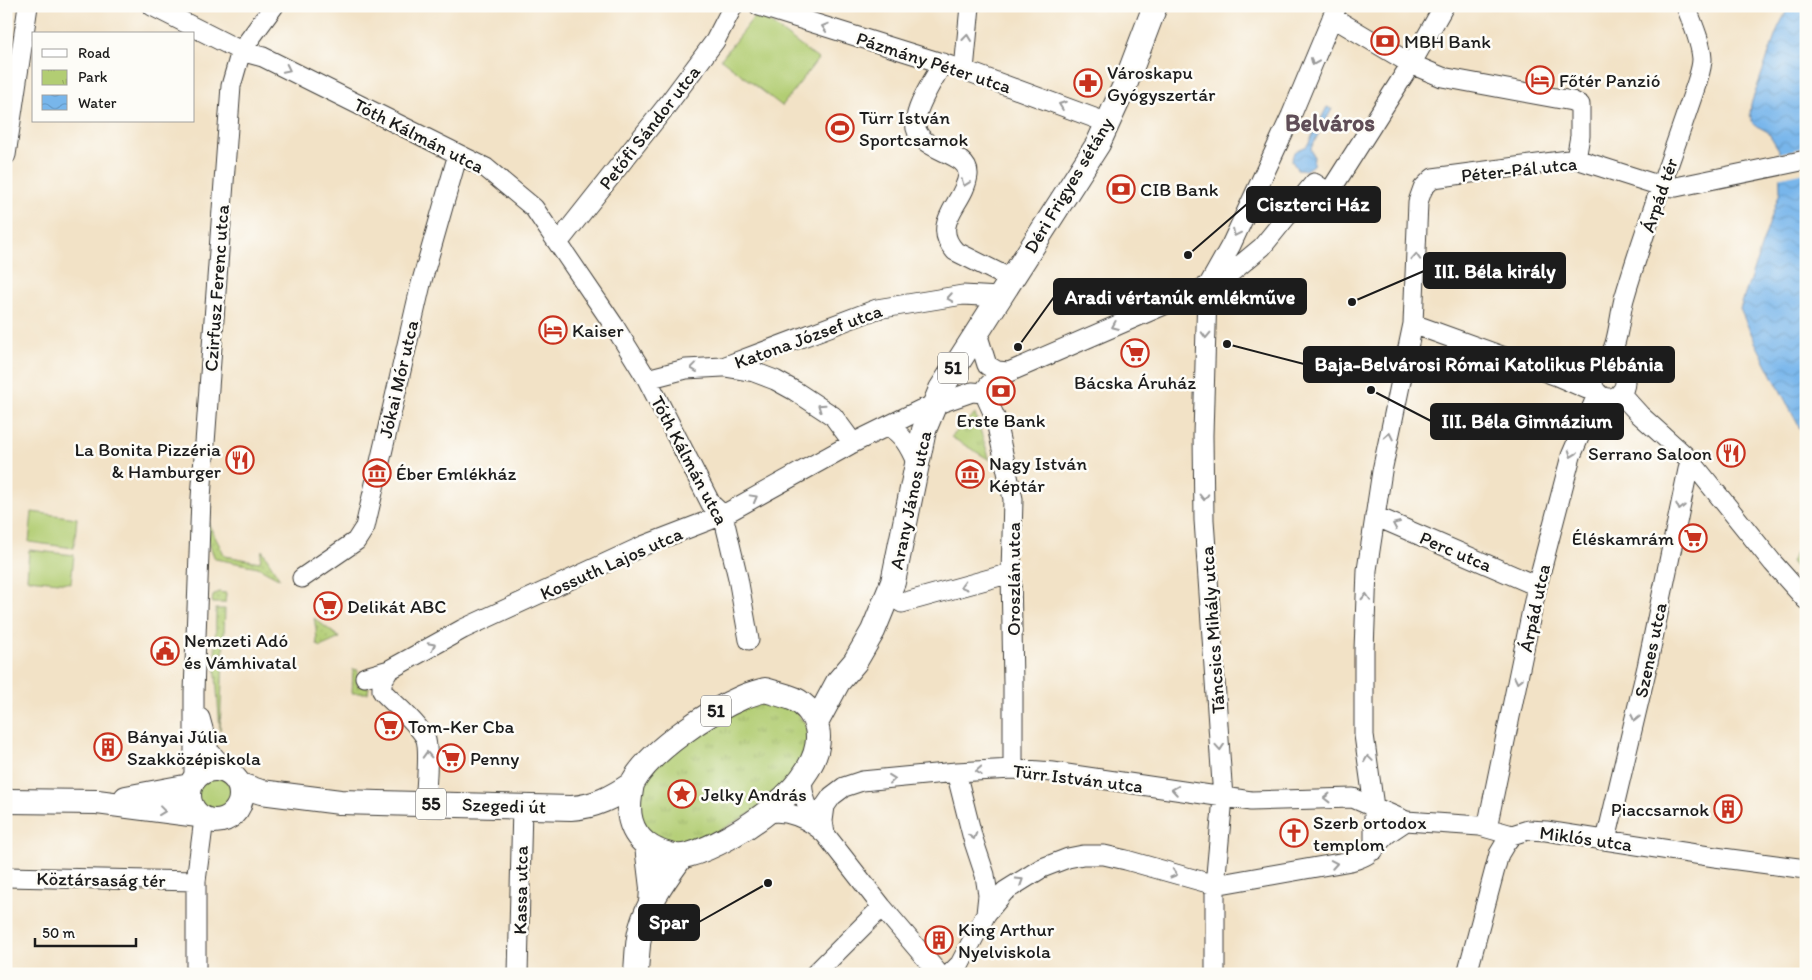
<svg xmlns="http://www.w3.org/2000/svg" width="1812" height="980" font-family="Itim,sans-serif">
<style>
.grass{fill:url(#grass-dots);stroke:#677448}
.park{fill:url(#park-tufts);stroke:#677448}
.garden{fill:#b2cd73;stroke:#677448}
.water{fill:url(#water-waves);stroke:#4a6984}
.pier{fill:#f2e2c6}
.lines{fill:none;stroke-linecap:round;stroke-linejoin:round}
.minor-casing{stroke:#3c3a36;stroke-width:21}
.major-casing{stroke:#3c3a36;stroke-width:26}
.minor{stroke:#fff;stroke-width:19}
.major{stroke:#fff;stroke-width:24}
.oneway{stroke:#999}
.labels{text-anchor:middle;stroke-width:5;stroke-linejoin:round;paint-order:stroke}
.shield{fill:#fdfcf7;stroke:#605f5e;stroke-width:1}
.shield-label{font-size:18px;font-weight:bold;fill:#1c1c1c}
.poi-label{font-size:19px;fill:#1c1c1c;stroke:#fdfcf7;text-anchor:start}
.street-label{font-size:19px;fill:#1c1c1c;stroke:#fdfcf7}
.district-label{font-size:24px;font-weight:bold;fill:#5f4d57;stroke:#fdfcf7}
.leader{fill:none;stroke:#1c1c1c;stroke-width:2}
.callout-dot{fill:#1c1c1c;stroke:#fdfcf7;stroke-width:2}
.callout{fill:#1c1c1c;stroke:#1c1c1c;stroke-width:2}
.callout-label{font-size:20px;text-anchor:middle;font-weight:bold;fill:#fff}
</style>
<defs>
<pattern id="grass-dots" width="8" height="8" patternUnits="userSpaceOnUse" patternTransform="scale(1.25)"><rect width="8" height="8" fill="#b2cd73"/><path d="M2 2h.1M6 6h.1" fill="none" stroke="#98af63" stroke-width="1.8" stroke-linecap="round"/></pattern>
<pattern id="park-tufts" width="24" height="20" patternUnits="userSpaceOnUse" patternTransform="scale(1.25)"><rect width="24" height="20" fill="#b2cd73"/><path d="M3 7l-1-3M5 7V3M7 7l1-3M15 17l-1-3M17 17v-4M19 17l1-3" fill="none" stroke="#98af63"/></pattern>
<pattern id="water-waves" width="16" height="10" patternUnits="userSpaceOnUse" patternTransform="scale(1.25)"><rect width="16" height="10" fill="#78b6eb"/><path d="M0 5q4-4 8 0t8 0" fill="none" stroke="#679cc9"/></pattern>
</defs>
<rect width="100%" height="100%" fill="#fdfcf7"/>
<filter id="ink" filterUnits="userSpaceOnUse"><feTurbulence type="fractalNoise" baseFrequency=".02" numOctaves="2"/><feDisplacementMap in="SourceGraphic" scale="10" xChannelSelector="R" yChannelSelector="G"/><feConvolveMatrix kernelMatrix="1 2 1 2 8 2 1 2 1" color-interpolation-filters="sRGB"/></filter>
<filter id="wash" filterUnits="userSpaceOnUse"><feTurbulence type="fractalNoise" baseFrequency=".0096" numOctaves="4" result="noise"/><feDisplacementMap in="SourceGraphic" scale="20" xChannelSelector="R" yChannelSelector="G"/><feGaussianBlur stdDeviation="1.12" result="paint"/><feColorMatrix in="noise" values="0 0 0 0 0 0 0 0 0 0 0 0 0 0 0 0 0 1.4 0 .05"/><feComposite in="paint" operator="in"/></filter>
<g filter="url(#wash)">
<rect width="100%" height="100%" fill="#f2e2c6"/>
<path class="grass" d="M208 523 225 556 260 562 262 550 280 579 258 567 215 559 208 541Z
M1806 541V579L1791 562 1801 543Z
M218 592 226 593 225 603H212L213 596Z
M216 609H225L220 730 215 663Z
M314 618 340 638 320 647 317 644 316 629Z
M353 669 358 670 357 685 369 687 368 693H352Z"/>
<path class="park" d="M975 414 990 460 951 437Z
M765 698 791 707 807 725 809 758 760 808 681 852 641 831 638 787 651 769 729 712Z"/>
<path class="garden" d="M757 13 818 59 782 106 721 59Z
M32 512 77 518 74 548 29 542Z
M29 550 74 555 71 583 27 579Z
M197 795a18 18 0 1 1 36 0a18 18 0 1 1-36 0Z"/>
<path class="water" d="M1789 6H1806V440L1755 342 1740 309 1780 192 1779 150 1768 132 1753 124 1750 114 1751 104 1778 28Z
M1327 107 1332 109 1311 148 1314 157 1313 165 1306 170 1297 169 1292 161C1292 150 1299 150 1307 146Z"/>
<path class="pier" d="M1806 147V172L1777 178 1776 154Z"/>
</g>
<g filter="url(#ink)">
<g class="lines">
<g class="minor-casing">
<path id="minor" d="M152 6 241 51 263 57 486 168 534 208 613 324 647 379 711 504 723 515 738 578 749 640
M759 6 964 70 1108 123
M1332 17 1411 64 1442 77 1572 101 1580 105V136L1576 159
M943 63C934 79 919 101 916 118 909 153 970 149 968 175 965 203 929 223 955 251L1011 279
M964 70 970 6
M6 155 28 6
M558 243 668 104 715 41 733 6
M1209 291 1262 247 1314 183 1329 193 1411 64 1444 6
M1413 324 1557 376 1587 389 1594 388
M977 333 987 365 997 371 1009 372
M1593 382a16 16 0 1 1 32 0a16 16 0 1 1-32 0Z
M725 367 754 372 775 380 795 391 833 416 853 443
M1603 367C1619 347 1618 323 1624 299 1645 226 1673 155 1697 82 1699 75 1702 67 1702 59 1701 41 1692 23 1686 6
M647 379 686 369 723 367 877 309 963 295 999 297
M984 393 995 417 1013 499 1011 573 1013 683V769
M984 393C987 382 1000 377 1009 372L1208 286
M1620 393 1640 415 1690 460 1773 563 1806 600
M888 426C903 435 909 446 916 462
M1375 516 1537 586
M302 578 356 541 365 527 421 284 458 154
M888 594 902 603 1011 573
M389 670 382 682V691C396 706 414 719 425 737 430 747 426 790 425 804
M365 677 389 670 463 629 645 545 723 515 853 443 920 410 972 392 984 393
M200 718 209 751 230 774
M803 775C800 795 809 809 817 826
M194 779V692L201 498 231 86 241 51 274 6
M764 814C786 808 809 819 825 834L882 907 939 974
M1487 828 1537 586 1571 456 1598 393
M825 834 823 821 825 806 832 796 844 787 862 781 956 772 1013 769 1053 772 1251 801 1353 798 1406 821 1480 826 1512 835 1528 830 1546 831 1715 857 1806 869
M1606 840 1647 667 1690 460
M1374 850V807L1364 735V650L1367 570 1382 471 1413 324 1418 202 1423 188 1433 178 1576 159 1661 186 1676 187 1806 160
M6 877 196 881
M986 914 1005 891 1042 868 1068 858 1083 855H1104L1126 860 1215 885 1351 861C1375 854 1370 850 1386 835 1392 830 1399 826 1406 821
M196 974V881L204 819
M518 974 522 806
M815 974 882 907
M950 974 960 964 986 914 988 895 985 875 973 839 956 772
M1215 974V885L1223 798 1204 520 1203 435 1207 292 1208 286 1231 245 1291 116 1337 6
M1467 974 1499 854 1505 844 1512 835"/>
</g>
<g class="major-casing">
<path id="major" d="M765 690C775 693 785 695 794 699 805 704 815 716 817 728 829 782 732 843 688 855 677 858 668 855 658 851 635 841 626 821 630 796 631 791 631 786 633 782 651 750 710 711 743 697 750 694 758 692 765 690Z
M816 723 838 682 855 662 873 631 893 582 924 430 941 389 1098 144 1125 85 1155 6
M189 795a26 26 0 1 1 52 0a26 26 0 1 1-52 0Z
M240 785 261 792 340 802 571 808C594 807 613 797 632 784
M126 798 190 786
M6 801 97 802 198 815
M647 846 652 888 651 904
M636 974C637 959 637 942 641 928 648 902 666 878 681 857"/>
</g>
<use href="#minor" class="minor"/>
<use href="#major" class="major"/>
</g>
<defs><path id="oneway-chevron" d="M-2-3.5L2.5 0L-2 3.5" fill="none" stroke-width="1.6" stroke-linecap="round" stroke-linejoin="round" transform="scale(1.25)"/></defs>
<g class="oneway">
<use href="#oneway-chevron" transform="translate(825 27) rotate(-163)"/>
<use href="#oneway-chevron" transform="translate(967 38) rotate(-84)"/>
<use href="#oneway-chevron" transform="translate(1314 62) rotate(113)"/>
<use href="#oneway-chevron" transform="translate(287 69) rotate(26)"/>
<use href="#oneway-chevron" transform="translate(1062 105) rotate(-160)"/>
<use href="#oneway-chevron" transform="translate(965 183) rotate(110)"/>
<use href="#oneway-chevron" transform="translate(1236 233) rotate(116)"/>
<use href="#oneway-chevron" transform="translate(1416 257) rotate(-87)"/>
<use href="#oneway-chevron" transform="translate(950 298) rotate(171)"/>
<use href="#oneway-chevron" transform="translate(1115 326) rotate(157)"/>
<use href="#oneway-chevron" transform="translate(1206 335) rotate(92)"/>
<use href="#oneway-chevron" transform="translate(694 368) rotate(173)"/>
<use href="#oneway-chevron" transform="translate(821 407) rotate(-145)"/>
<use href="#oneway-chevron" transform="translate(1389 436) rotate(-78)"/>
<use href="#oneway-chevron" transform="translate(1572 454) rotate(110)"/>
<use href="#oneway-chevron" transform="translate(1204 497) rotate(89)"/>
<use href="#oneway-chevron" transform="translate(754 498) rotate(-29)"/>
<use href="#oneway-chevron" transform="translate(1680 507) rotate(102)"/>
<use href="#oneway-chevron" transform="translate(1396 525) rotate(-157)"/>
<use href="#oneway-chevron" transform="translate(964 586) rotate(165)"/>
<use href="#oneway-chevron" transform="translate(1366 597) rotate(-87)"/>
<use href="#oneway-chevron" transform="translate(432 646) rotate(-28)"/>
<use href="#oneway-chevron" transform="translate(1518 680) rotate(102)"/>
<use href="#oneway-chevron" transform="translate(1635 718) rotate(103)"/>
<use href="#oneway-chevron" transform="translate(1220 747) rotate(86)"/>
<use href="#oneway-chevron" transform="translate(427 755) rotate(-92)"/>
<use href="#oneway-chevron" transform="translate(1368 759) rotate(-98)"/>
<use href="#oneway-chevron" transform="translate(979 771) rotate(177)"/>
<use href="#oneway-chevron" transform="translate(892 779) rotate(-6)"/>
<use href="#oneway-chevron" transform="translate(1175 790) rotate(-171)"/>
<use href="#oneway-chevron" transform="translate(1327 798) rotate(180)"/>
<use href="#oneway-chevron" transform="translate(162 811) rotate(7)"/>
<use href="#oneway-chevron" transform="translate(973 836) rotate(75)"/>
<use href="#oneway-chevron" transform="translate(1334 864) rotate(-10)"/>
<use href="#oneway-chevron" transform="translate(1174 874) rotate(16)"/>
<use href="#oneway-chevron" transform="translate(1020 881) rotate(-32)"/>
</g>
</g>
<defs>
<g id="bank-ring" transform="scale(1.4375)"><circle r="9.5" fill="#fdfcf7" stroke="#c8321e" stroke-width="1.5"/><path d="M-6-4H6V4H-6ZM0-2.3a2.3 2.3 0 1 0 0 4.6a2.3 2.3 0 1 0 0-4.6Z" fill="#c8321e"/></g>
<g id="hotel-ring" transform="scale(1.4375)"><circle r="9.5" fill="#fdfcf7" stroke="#c8321e" stroke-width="1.5"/><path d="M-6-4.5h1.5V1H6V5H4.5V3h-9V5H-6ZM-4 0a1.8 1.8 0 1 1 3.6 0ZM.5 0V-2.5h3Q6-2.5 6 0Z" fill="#c8321e"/></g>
<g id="pharmacy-ring" transform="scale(1.4375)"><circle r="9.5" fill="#fdfcf7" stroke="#c8321e" stroke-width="1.5"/><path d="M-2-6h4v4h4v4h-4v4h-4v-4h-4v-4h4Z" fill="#c8321e"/></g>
<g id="stadium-ring" transform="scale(1.4375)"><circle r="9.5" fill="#fdfcf7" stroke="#c8321e" stroke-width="1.5"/><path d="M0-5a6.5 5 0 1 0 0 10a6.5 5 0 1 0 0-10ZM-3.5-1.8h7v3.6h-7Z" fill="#c8321e"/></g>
<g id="supermarket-ring" transform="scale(1.4375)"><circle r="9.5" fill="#fdfcf7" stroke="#c8321e" stroke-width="1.5"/><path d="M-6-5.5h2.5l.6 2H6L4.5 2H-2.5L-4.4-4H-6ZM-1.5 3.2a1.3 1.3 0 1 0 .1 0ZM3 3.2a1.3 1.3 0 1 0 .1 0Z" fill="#c8321e"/></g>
<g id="restaurant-ring" transform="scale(1.4375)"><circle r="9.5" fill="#fdfcf7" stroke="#c8321e" stroke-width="1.5"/><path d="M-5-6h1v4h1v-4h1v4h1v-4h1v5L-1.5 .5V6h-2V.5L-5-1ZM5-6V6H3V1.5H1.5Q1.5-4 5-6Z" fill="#c8321e"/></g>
<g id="museum-ring" transform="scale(1.4375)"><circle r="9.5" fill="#fdfcf7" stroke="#c8321e" stroke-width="1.5"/><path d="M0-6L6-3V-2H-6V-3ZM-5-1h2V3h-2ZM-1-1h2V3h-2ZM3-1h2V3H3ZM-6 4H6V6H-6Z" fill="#c8321e"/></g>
<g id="civic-ring" transform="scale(1.4375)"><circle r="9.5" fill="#fdfcf7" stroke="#c8321e" stroke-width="1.5"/><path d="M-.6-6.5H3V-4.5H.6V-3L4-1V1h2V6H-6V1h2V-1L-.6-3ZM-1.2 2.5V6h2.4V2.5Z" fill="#c8321e"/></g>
<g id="building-ring" transform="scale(1.4375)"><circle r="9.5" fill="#fdfcf7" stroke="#c8321e" stroke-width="1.5"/><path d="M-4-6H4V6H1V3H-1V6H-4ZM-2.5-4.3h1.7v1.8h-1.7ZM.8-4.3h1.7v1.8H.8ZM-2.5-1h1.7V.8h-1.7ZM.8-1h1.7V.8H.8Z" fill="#c8321e"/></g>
<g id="sight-ring" transform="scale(1.4375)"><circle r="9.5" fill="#fdfcf7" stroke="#c8321e" stroke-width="1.5"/><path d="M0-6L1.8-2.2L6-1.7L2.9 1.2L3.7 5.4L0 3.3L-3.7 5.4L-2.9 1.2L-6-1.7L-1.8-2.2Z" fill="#c8321e"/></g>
<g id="church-ring" transform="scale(1.4375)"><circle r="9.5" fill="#fdfcf7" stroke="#c8321e" stroke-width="1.5"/><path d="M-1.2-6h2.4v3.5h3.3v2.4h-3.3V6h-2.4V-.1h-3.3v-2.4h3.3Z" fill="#c8321e"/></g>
</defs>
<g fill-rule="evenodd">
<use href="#bank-ring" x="1385" y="41"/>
<use href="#hotel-ring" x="1540" y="80"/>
<use href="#pharmacy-ring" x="1088" y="83"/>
<use href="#stadium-ring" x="840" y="128"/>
<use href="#bank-ring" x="1121" y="189"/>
<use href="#hotel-ring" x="553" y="330"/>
<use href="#supermarket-ring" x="1135" y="353"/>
<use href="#bank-ring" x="1001" y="391"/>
<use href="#restaurant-ring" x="1731" y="453"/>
<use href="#restaurant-ring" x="240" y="460"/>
<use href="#museum-ring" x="377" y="473"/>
<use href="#museum-ring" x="970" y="474"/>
<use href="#supermarket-ring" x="1693" y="538"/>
<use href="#supermarket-ring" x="328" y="606"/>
<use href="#civic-ring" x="165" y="651"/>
<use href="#supermarket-ring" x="389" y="726"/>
<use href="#building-ring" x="108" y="747"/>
<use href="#supermarket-ring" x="451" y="758"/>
<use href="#sight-ring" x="682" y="794"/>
<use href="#building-ring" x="1728" y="809"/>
<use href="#church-ring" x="1294" y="833"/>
<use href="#building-ring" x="939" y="940"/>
</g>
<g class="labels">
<g class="shield">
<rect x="938" y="352.5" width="30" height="31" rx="4"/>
<rect x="701" y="695.5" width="30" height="31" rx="4"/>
<rect x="416" y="788.5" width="30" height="31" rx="4"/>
</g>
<g class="shield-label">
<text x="953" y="374">51</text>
<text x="716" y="717">51</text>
<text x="431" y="810">55</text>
</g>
<g class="poi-label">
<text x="1404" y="48">MBH Bank</text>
<text x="1107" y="79">Városkapu<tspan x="1107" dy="22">Gyógyszertár</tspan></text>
<text x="1559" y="87">Főtér Panzió</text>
<text x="859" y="124">Türr István<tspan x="859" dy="22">Sportcsarnok</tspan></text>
<text x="1140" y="196">CIB Bank</text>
<text x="572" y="337">Kaiser</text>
<text x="1135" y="389" text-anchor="middle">Bácska Áruház</text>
<text x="1001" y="427" text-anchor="middle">Erste Bank</text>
<text x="221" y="456" text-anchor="end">La Bonita Pizzéria<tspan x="221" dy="22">&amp; Hamburger</tspan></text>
<text x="1712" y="460" text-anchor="end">Serrano Saloon</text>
<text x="989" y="470">Nagy István<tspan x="989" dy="22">Képtár</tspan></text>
<text x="396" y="480">Éber Emlékház</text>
<text x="1674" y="545" text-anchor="end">Éléskamrám</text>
<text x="347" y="613">Delikát ABC</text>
<text x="184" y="647">Nemzeti Adó<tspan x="184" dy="22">és Vámhivatal</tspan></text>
<text x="408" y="733">Tom-Ker Cba</text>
<text x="127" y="743">Bányai Júlia<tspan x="127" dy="22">Szakközépiskola</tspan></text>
<text x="470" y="765">Penny</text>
<text x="701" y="801">Jelky András</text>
<text x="1709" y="816" text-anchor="end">Piaccsarnok</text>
<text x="1313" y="829">Szerb ortodox<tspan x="1313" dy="22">templom</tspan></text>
<text x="958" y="936">King Arthur<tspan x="958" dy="22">Nyelviskola</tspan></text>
</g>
<g class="street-label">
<text transform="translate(934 62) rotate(18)" y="7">Pázmány Péter utca</text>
<text transform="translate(649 127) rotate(-52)" y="7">Petőfi Sándor utca</text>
<text transform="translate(419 135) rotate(27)" y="7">Tóth Kálmán utca</text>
<text transform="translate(1519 169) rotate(-6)" y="7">Péter-Pál utca</text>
<text transform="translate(1068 185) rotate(-59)" y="7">Déri Frigyes sétány</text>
<text transform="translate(1659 195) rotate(-71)" y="7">Árpád tér</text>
<text transform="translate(216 288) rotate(-86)" y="7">Czirfusz Ferenc utca</text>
<text transform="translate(808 336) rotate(-20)" y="7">Katona József utca</text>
<text transform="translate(398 379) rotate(-77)" y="7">Jókai Mór utca</text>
<text transform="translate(690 460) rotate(62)" y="7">Tóth Kálmán utca</text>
<text transform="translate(910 500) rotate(-78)" y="7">Arany János utca</text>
<text transform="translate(1456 551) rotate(23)" y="7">Perc utca</text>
<text transform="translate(611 563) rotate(-24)" y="7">Kossuth Lajos utca</text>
<text transform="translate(1013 579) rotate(-90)" y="7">Oroszlán utca</text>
<text transform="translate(1534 608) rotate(-78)" y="7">Árpád utca</text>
<text transform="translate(1212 630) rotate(-94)" y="7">Táncsics Mihály utca</text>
<text transform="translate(1650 650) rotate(-78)" y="7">Szenes utca</text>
<text transform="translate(1078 778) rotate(7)" y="7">Türr István utca</text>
<text transform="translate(504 805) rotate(2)" y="7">Szegedi út</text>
<text transform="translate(1586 838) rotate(8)" y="7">Miklós utca</text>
<text transform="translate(101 879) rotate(1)" y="7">Köztársaság tér</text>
<text transform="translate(520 890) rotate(-89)" y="7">Kassa utca</text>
</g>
<g class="district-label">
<text x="1330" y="131">Belváros</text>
</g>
</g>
<path class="leader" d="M1188 255L1247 204M1352 302L1424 271M1018 347L1054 297M1227 344L1304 364M1371 390L1431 421M768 883L699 922"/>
<g class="callout-dot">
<circle cx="1188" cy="255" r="5"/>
<circle cx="1352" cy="302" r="5"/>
<circle cx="1018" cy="347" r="5"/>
<circle cx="1227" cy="344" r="5"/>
<circle cx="1371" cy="390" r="5"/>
<circle cx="768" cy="883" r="5"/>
</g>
<g class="callout">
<rect x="1247" y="187" width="133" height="35" rx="5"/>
<rect x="1424" y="253" width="141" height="35" rx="5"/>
<rect x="1054" y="279" width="252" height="35" rx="5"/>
<rect x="1304" y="347" width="370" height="35" rx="5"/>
<rect x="1431" y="404" width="192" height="35" rx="5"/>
<rect x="639" y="905" width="60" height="35" rx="5"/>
</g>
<g class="callout-label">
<text x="1313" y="211">Ciszterci Ház</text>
<text x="1495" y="278">III. Béla király</text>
<text x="1180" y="304">Aradi vértanúk emlékműve</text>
<text x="1489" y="371">Baja-Belvárosi Római Katolikus Plébánia</text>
<text x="1527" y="428">III. Béla Gimnázium</text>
<text x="669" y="929">Spar</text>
</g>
<rect width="1812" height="980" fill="none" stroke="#fdfcf7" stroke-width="25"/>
<rect x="32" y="32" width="162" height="90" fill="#fdfcf7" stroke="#a3a29f"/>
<rect x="42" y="49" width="25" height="8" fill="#ffffff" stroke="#a3a29f"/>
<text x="78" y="58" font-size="15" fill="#1c1c1c">Road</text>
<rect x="42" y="70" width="25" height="15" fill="url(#park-tufts)" stroke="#a3a29f"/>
<text x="78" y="82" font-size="15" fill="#1c1c1c">Park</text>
<rect x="42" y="95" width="25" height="15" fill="url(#water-waves)" stroke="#a3a29f"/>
<text x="78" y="108" font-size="15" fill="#1c1c1c">Water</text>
<path d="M35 938v8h101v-8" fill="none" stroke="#1c1c1c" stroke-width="2.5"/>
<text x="42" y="938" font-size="15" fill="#1c1c1c" stroke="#fdfcf7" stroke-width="4" paint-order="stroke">50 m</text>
</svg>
